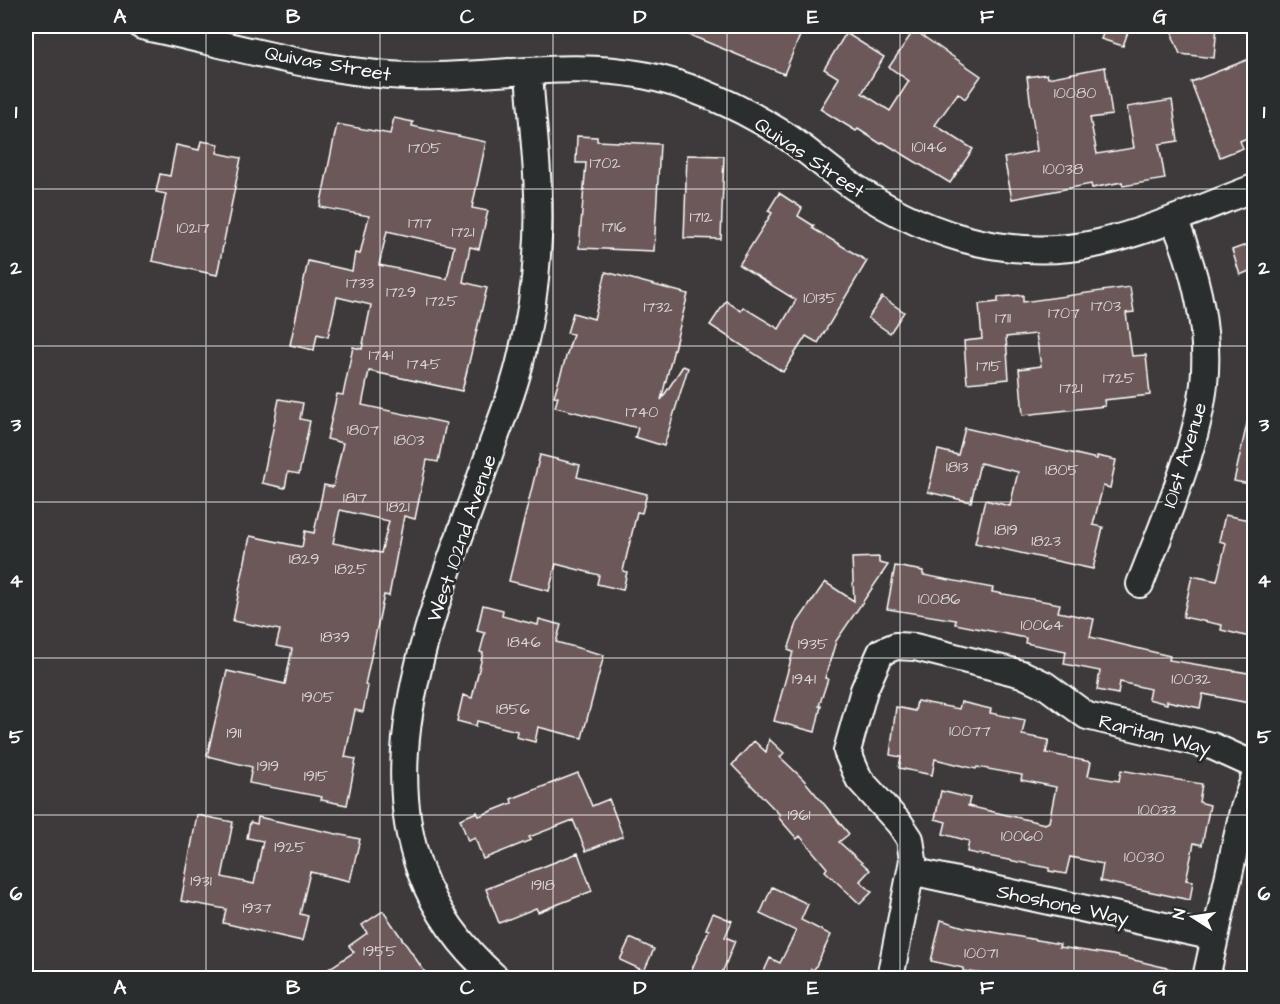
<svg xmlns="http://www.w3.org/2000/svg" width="1280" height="1004" font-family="'Architects Daughter',sans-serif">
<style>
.building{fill:#6c5959;stroke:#fff;stroke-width:1.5;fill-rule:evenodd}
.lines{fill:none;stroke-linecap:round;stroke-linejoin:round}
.minor-casing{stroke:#fff;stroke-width:30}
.minor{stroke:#2a2d2e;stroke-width:26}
.grid{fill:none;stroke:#fff;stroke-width:1.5;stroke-opacity:0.55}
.labels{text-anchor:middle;stroke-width:6;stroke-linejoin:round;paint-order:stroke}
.number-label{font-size:16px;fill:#dad6d6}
.street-label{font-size:20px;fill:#fff;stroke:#2a2d2e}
.neatline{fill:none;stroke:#fff;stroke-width:2}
.grid-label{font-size:20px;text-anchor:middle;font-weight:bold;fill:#fff}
</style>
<rect width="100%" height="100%" fill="#3e3a3b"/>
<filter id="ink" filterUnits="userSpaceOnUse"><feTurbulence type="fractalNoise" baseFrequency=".0167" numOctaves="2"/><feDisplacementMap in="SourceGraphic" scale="12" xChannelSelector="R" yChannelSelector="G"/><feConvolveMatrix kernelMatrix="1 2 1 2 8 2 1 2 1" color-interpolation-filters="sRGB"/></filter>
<g filter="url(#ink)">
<path class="building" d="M668 26H804L784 74Z
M1106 26H1130L1123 46 1101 39Z
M1174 26H1217L1214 58 1180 54 1173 37Z
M914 30 981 76 965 99 958 93 935 125 973 149 950 183 883 142 881 144 858 129 856 131 820 109 839 78 824 69 846 33 884 57 862 93 890 111 909 81 889 67Z
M1254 57V135L1240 141 1243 148 1220 157 1191 82Z
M1105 67 1112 115 1090 118 1097 154 1134 148 1127 107 1172 100 1178 141 1159 144 1165 179 1123 186 1122 182 1092 188 1091 184 1012 199 1004 158 1037 151 1027 77 1047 74 1048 78Z
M394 118 413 122 412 126 486 142 472 208 488 211 479 249 470 247 463 282 487 288 462 391 369 371 362 405 446 423 438 462 427 460 415 519 404 516 389 596 384 595 365 685 368 686 363 712 355 710 345 757 356 759 347 805 321 800 322 797 249 783 252 767 207 756 227 671 285 684 292 649 276 646 280 630 233 621 250 536 302 547 305 531 314 533 324 485 333 487 343 443 327 439 337 394 343 395 353 347 362 349 371 305 337 297 328 337 317 334 314 350 290 345 308 261 352 271 355 253 360 254 369 216 320 207 337 124 390 134ZM387 231 454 246 447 279 379 265ZM340 510 389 521 381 553 333 543Z
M577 136 597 137V141L660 144 654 251 579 248 586 163H576Z
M201 141 219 144 217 153 241 158 217 275 152 261 166 194 156 192 160 174 170 176 176 145 199 150Z
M687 155 724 156 721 239 684 238Z
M779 193 802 208 798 216 814 226 812 228 867 261 818 343 806 336 783 372 710 325 726 301 741 311 743 307 779 329 796 300 739 265 772 213 768 211Z
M1254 242V269L1240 275 1232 250Z
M606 272 688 294 661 400 683 366 688 368 664 446 635 437 638 428 555 407 558 397 554 396 573 334 567 333 573 313 594 319Z
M1130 287 1134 312 1126 313 1132 356 1146 355 1150 395 1104 400 1105 406 1023 415 1019 369 1041 366 1036 334 1006 337 1009 379 967 383 964 341 982 339 979 304 998 302V297L1023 295V302Z
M882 297 904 312 890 333 868 318Z
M279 399 303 403 300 419 310 421 299 474 288 472 285 488 262 483Z
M1248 419 1254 420V485L1234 481Z
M965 428 1097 459V456L1116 460 1110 488 1103 486 1093 525 1103 527 1093 569 975 543 985 500 1010 506 1018 472 980 463 971 502 928 492 938 450 958 455Z
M540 455 580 465 577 477 647 494 642 513 637 512 623 571 627 572 623 590 597 584 599 575 556 564 549 591 509 581Z
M1225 515 1254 521V638L1221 630 1222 625 1183 617 1192 576 1217 581 1226 543 1219 541Z
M879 557V563L888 565 836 641 825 678 828 679 819 706H821L815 732 774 721 793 652 788 650 797 623 825 582 854 601 852 558Z
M895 566 923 571V575L993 588 992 592 1060 604 1058 612 1094 619 1090 637 1170 656 1169 660 1254 674V704L1203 694 1200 708 1167 701V704L1148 699 1150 689 1120 682 1118 694 1097 690 1100 671 1064 664 1066 651 1025 643 1026 638 955 624 956 620 887 609Z
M483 605 503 610 502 616 538 625 539 619 561 625 556 642 604 655 582 738 538 727 535 742 516 737 517 731 477 721 476 726 457 721 463 695 472 698 483 653 480 652 485 633 477 631Z
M917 701 959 709 961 702 991 709 990 713 1025 720 1022 735 1049 740 1046 753 1091 762 1088 776 1119 781 1121 770 1202 784 1199 802 1210 805 1202 845 1194 843 1186 880 1193 881 1190 900 1100 881 1103 864 1070 857 1066 874 1049 871V868L967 852 969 841 943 834 946 822 935 819 941 791 970 798 968 806 1045 824 1049 822 1056 787 1021 780 1022 775 977 767 976 769 935 759 932 775 899 768 901 757 890 755 896 707 915 711Z
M769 739 784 753 780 757 803 779 849 834 839 842 870 870 860 881 872 892 860 904 825 871 827 868 800 836 797 839 778 817 780 815 732 765 754 741 766 752Z
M578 773 592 806 609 799 623 836 586 851 573 820 529 837 531 840 483 859 475 838 468 841 460 819 477 812 479 816 512 803 511 799Z
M197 815 233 822 222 877 254 884 263 841 247 838 250 822 257 824 258 817 360 839 350 881 310 872 300 914 308 916 302 941 223 923 226 909 181 901Z
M578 853 592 891 538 912 536 908 499 923 486 889Z
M772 887 808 904 801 920 831 935 814 970 811 969 808 976 814 978H761L770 958 780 963 796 931 760 914Z
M383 911 429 978H315L354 952 349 946 367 933 362 925Z
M713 913 732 921 725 937 735 941 720 978H688L709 930 706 929Z
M941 920 964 927 1060 944 1059 947 1113 955 1184 972V978H1013L963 971V968L931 961Z
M630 938 654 949 644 971 620 960Z"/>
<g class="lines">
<g class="minor-casing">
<path id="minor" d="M142 26C226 44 323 73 408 76 484 79 568 60 643 75 693 85 740 107 783 134 803 147 821 163 840 177 915 232 1006 264 1099 243 1152 230 1204 207 1254 188
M1140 584C1163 524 1197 448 1204 384 1210 328 1195 270 1174 219
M911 871 1215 937
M496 978C325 827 434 616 494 440 504 413 515 386 521 358 529 325 535 290 537 255 542 195 533 133 529 73
M890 978 913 860 910 839 900 824 859 779 847 751 864 690 881 652 896 646 915 647 1022 674 1045 685 1087 716 1212 746 1254 765
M1206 978 1243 811 1254 779"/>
</g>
<use href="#minor" class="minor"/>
</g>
</g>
<path class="grid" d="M206 26V978M380 26V978M553 26V978M727 26V978M900 26V978M1074 26V978M26 189H1254M26 346H1254M26 502H1254M26 658H1254M26 815H1254"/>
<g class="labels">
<g class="number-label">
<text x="1075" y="98">10080</text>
<text x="929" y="152">10146</text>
<text x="425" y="153">1705</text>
<text x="605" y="168">1702</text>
<text x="1063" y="174">10038</text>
<text x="701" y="222">1712</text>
<text x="420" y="228">1717</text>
<text x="614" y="232">1716</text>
<text x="193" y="233">10217</text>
<text x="463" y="237">1721</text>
<text x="360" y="288">1733</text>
<text x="401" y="297">1729</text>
<text x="820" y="303">10135</text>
<text x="442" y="306">1725</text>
<text x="1106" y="311">1703</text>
<text x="658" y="312">1732</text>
<text x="1064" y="318">1707</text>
<text x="1003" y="323">1711</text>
<text x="381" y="360">1741</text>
<text x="424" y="369">1745</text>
<text x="989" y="371">1715</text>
<text x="1119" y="383">1725</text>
<text x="1071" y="393">1721</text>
<text x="642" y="417">1740</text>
<text x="363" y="435">1807</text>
<text x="409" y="445">1803</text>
<text x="957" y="472">1813</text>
<text x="1062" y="475">1805</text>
<text x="355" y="503">1817</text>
<text x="398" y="512">1821</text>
<text x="1006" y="535">1819</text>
<text x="1046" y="546">1823</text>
<text x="304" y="564">1829</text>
<text x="351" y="574">1825</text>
<text x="939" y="604">10086</text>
<text x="1042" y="630">10064</text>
<text x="335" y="642">1839</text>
<text x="524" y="647">1846</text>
<text x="813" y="649">1935</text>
<text x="804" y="684">1941</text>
<text x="1191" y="684">10032</text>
<text x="318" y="702">1905</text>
<text x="513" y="714">1856</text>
<text x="970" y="736">10077</text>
<text x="234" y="738">1911</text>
<text x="268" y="771">1919</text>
<text x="316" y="781">1915</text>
<text x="1157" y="815">10033</text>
<text x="799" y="820">1961</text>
<text x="1022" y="841">10060</text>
<text x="290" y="852">1925</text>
<text x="1144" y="862">10030</text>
<text x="201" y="886">1931</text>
<text x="543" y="890">1918</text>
<text x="257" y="913">1937</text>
<text x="380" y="956">1955</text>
<text x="981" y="958">10071</text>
</g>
<g class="street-label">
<text transform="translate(328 63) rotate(10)" y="7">Quivas Street</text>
<text transform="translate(810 157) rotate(34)" y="7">Quivas Street</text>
<text transform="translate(1184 455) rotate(-73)" y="7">101st Avenue</text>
<text transform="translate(461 538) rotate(-71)" y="7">West 102nd Avenue</text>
<text transform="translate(1155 734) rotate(14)" y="7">Raritan Way</text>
<text transform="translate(1063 904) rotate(12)" y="7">Shoshone Way</text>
</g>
</g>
<rect width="1280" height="1004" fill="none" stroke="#2a2d2e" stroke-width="66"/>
<g transform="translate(1193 917) rotate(282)" stroke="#2a2d2e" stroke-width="4.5" paint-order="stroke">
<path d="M0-4.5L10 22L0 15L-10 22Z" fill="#ffffff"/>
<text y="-9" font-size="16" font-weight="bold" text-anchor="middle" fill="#ffffff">N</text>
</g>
<rect x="33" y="33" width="1214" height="938" class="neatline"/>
<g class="grid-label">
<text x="120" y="23">A</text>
<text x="293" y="23">B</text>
<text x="467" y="23">C</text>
<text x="640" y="23">D</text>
<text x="813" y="23">E</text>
<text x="987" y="23">F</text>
<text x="1160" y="23">G</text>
<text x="16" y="118">1</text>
<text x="1264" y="118">1</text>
<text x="16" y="274">2</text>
<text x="1264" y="274">2</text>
<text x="16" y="431">3</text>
<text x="1264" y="431">3</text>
<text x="16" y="587">4</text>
<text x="1264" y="587">4</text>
<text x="16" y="743">5</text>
<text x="1264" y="743">5</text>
<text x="16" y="900">6</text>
<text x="1264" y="900">6</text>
<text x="120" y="994">A</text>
<text x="293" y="994">B</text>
<text x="467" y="994">C</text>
<text x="640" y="994">D</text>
<text x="813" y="994">E</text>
<text x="987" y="994">F</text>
<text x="1160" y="994">G</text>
</g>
</svg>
